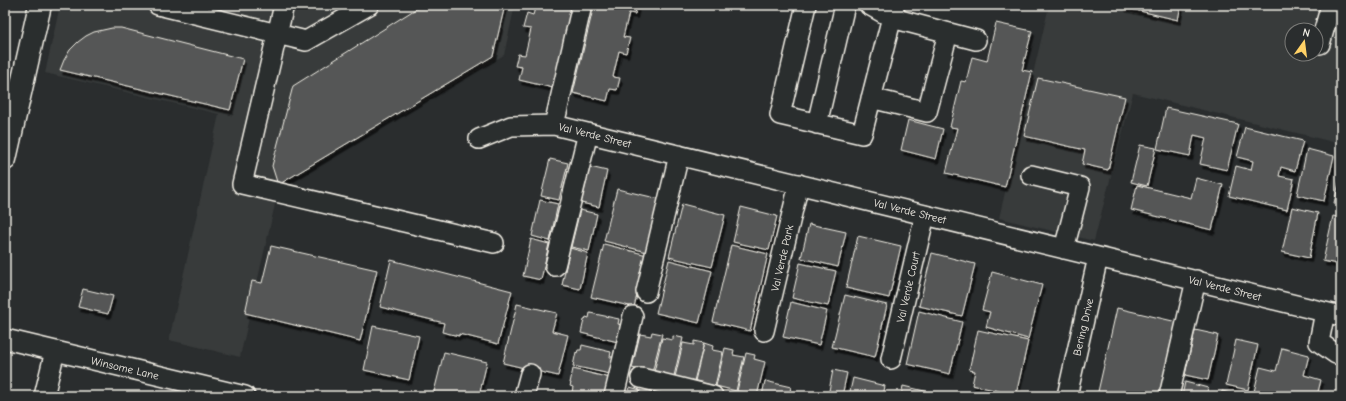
<svg xmlns="http://www.w3.org/2000/svg" width="1346" height="401" font-family="'Comic Neue',sans-serif">
<style>
.built{fill:#373a3a;fill-rule:evenodd}
.building{fill:#555756;stroke:#f4f1e8;filter:url(#shadow)}
.lines{fill:none;stroke-linecap:round;stroke-linejoin:round}
.minor-casing{stroke:#f4f1e8;stroke-width:22}
.major-casing{stroke:#f4f1e8;stroke-width:25}
.minor{stroke:#2a2d2e;stroke-width:19}
.major{stroke:#2a2d2e;stroke-width:22}
.labels{text-anchor:middle;stroke-width:3;stroke-linejoin:round;paint-order:stroke}
.street-label{font-size:11px;fill:#f4f1e8;stroke:#2a2d2e}
</style>
<defs>
<filter id="shadow"><feDropShadow dx="2.5" dy="4.5" stdDeviation="0" flood-color="#0009"/></filter>
</defs>
<rect width="100%" height="100%" fill="#2a2d2e"/>
<filter id="ink" filterUnits="userSpaceOnUse"><feTurbulence type="fractalNoise" baseFrequency=".025" numOctaves="2"/><feDisplacementMap in="SourceGraphic" scale="8" xChannelSelector="R" yChannelSelector="G"/><feConvolveMatrix kernelMatrix="1 2 1 2 8 2 1 2 1" color-interpolation-filters="sRGB"/></filter>
<g filter="url(#ink)">
<path class="built" d="M60 5H515L504 55 279 187 240 357 169 340 219 114 45 73Z
M1047 5H1341V144L1133 93 1094 241 999 218 1049 6ZM1292 30H1316V54H1292Z"/>
<path class="building" d="M422 5H505L493 56 278 185 272 166 293 86Z
M536 5H572L553 88 519 80 522 67 515 66 518 54 525 55 531 29 523 28 527 13 533 15Z
M594 5H637L635 14 629 13 623 37 630 38 626 53 619 51 613 77 620 78 617 90 610 89 607 101 573 93Z
M1123 5H1181L1178 20 1123 7Z
M996 23 1032 31 1022 70 1032 72 1005 187 946 173 957 128 950 127 961 81 966 82 972 57 987 61Z
M112 28H121L243 59 230 110 60 70 64 60 70 50 78 42 86 36 94 32Z
M1038 78 1125 97 1108 170 1082 164 1085 150 1024 136Z
M1166 108 1238 124 1227 170 1200 164 1206 138 1194 135 1190 156 1157 149Z
M908 120 943 129 936 159 901 150Z
M1245 127 1303 141 1295 171 1281 167 1279 176 1294 179 1287 210 1229 196 1236 166 1251 170 1253 161 1237 157Z
M1140 145 1156 148 1147 186 1131 182Z
M1307 149 1334 156 1324 201 1297 195Z
M550 159 568 163 559 200 541 196Z
M590 167 607 171 599 207 581 203Z
M1341 175V205L1334 203Z
M1196 178 1223 185 1212 230 1131 210 1137 185 1191 198Z
M617 189 660 199 647 252 604 241Z
M540 200 558 204 550 241 532 236Z
M682 204 725 215 712 267 669 257Z
M741 207 777 216 769 250 733 242Z
M1292 207 1318 213 1309 258 1282 252Z
M580 210 597 214 589 251 571 247Z
M1333 216 1341 218V265L1323 261Z
M809 224 846 232 838 267 801 258Z
M858 236 901 246 889 298 846 288Z
M531 239 549 244 541 280 523 276Z
M604 244 647 255 634 307 591 297Z
M731 245 768 254 750 331 713 322Z
M271 246 377 270 360 341 245 313 252 281 262 283Z
M570 248 588 253 580 289 562 285Z
M932 253 975 264 962 316 919 306Z
M391 260 512 291 498 344 459 334V336L442 332 444 323 380 307Z
M669 260 712 271 699 323 656 313Z
M800 263 836 271 828 306 792 298Z
M992 272 1042 285 1028 339 986 327 990 312 982 310Z
M83 289 113 296 108 314 78 307Z
M845 295 887 305 875 357 832 347Z
M791 302 827 311 819 345 783 337Z
M517 304 557 313 552 331 568 335 558 376 503 363Z
M1117 308 1177 322 1160 396H1097Z
M919 311 962 322 950 374 907 364Z
M590 313 619 319 618 324 622 325 618 342 581 333 584 320H585L586 317 589 318Z
M373 326 419 336 409 380 364 370Z
M978 330 1028 341 1016 395 972 385 975 371 969 370Z
M1195 330 1218 335 1208 380 1185 375Z
M652 332 662 334 652 373 632 368 640 334 651 336Z
M673 336 683 338 674 376 654 372 662 338 673 340Z
M1236 340 1258 345 1248 390 1226 385Z
M694 341 704 343 694 381 675 377 683 343 694 345Z
M704 343 713 346 712 350 723 352 715 386 695 381Z
M582 345 611 352 610 357H614L610 374 573 366 576 352 577 353 578 350H581Z
M725 348 734 350 733 355 744 357 736 391 716 386Z
M1282 348 1309 355 1304 375 1321 380 1317 396H1253L1260 367 1276 371Z
M444 352 487 362 479 396H433Z
M746 353 755 355 754 359 765 362 757 396 737 391Z
M573 369 610 378 606 395 602 394V396H590L572 392 573 387 570 386 571 383H570Z
M833 370 847 373 842 396H828Z
M853 378 885 386 883 396H849Z
M765 381 791 387 789 396H762Z
M1185 382 1208 388 1206 396H1182Z
M903 386 946 396H901Z
M630 387 640 390 639 396H628Z
M1222 391 1243 396H1221Z"/>
<g class="lines">
<g class="minor-casing">
<path id="minor" d="M158 5 306 41 369 5
M284 5 242 184 494 243
M806 5 780 115 862 134 895 5
M869 5 892 18 976 40
M1320 44 1331 5
M871 98 927 112 948 33
M817 124 845 5
M554 125 582 5
M479 139 511 126 554 125 1341 316
M1031 175 1080 187 1064 249
M555 266 588 133
M646 292 679 155
M1325 312 1319 342 1336 354 1341 355
M764 331 799 184
M5 339 245 396
M891 359 925 215
M641 378 713 396
M44 396 55 351
M524 396 530 374
M614 396 633 316
M1067 396 1098 257
M1169 396 1196 280"/>
</g>
<g class="major-casing">
<path id="major" d="M5 159 40 5"/>
</g>
<use href="#minor" class="minor"/>
<use href="#major" class="major"/>
</g>
</g>
<g class="labels">
<g class="street-label">
<text transform="translate(595 135) rotate(14)" y="4">Val Verde Street</text>
<text transform="translate(910 211) rotate(14)" y="4">Val Verde Street</text>
<text transform="translate(782 258) rotate(-77)" y="4">Val Verde Park</text>
<text transform="translate(908 287) rotate(-77)" y="4">Val Verde Court</text>
<text transform="translate(1225 288) rotate(14)" y="4">Val Verde Street</text>
<text transform="translate(1083 327) rotate(-77)" y="4">Bering Drive</text>
<text transform="translate(125 368) rotate(13)" y="4">Winsome Lane</text>
</g>
</g>
<rect width="1346" height="401" fill="none" stroke="#2a2d2e" stroke-width="20"/>
<rect x="10" y="10" width="1326" height="381" fill="none" stroke="#f4f1e8" stroke-width="1.5" filter="url(#ink)"/>
<g transform="translate(1304 42) rotate(14)"><circle r="19" fill="#2a2d2e" stroke="#7b7b78"/>
<path d="M0-3L7 15L0 10L-7 15Z" fill="#ffd166"/>
<text y="-6" font-size="11" font-weight="bold" text-anchor="middle" fill="#f4f1e8">N</text>
</g>
</svg>
